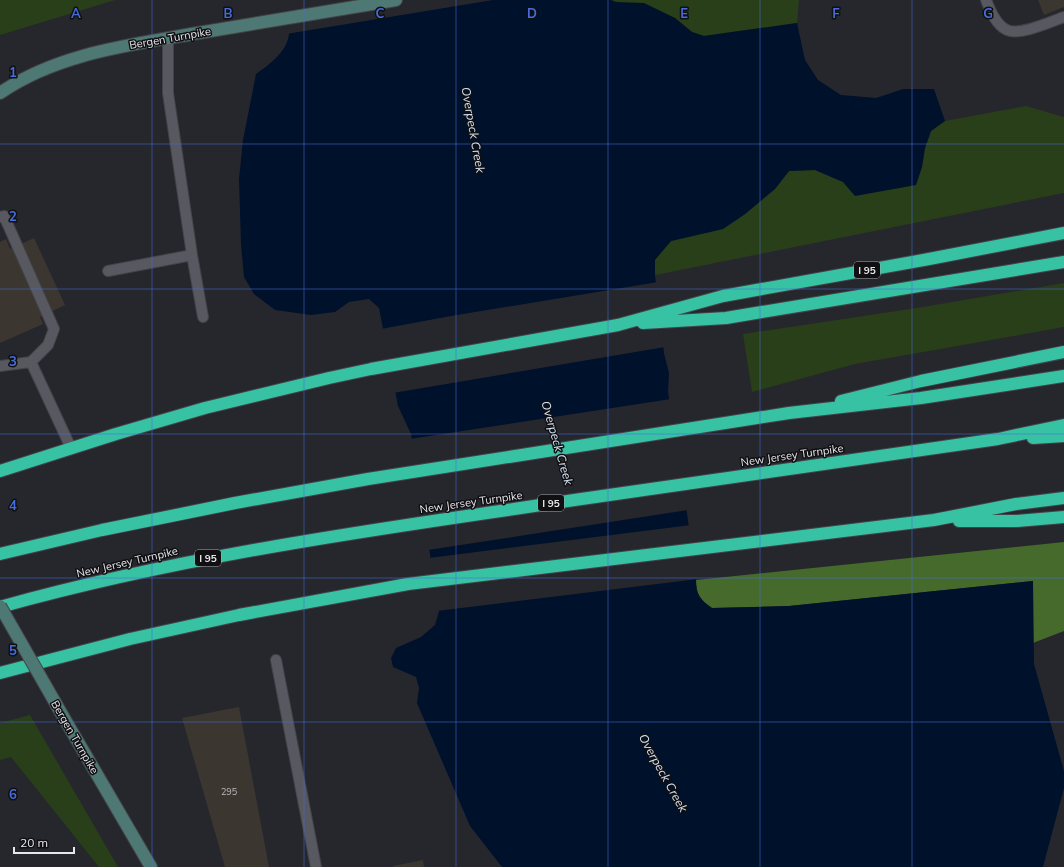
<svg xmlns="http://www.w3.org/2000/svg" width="1064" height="867" font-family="Mulish,sans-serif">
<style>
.green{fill:#283f19}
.forest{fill:#456a2b}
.water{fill:#00112c}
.pier{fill:#26272d}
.building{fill:#3b3630}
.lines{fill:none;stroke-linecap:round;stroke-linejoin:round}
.lane-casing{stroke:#434349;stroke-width:12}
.secondary-casing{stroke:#434349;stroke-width:14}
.highway-casing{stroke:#434349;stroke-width:14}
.lane{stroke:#585860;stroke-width:10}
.secondary{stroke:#4e7874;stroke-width:12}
.highway{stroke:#38c2a4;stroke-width:12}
.secondary-bridge-casing{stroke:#434349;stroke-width:14;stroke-linecap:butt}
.secondary-bridge{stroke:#4e7874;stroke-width:12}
.grid{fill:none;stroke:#456ddc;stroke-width:1;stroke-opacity:0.55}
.labels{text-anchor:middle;stroke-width:3;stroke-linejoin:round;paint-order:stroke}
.number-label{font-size:9px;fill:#bcbbbd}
.shield{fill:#101013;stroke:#a6a6ab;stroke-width:1}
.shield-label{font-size:10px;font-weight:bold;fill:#e7e7ec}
.street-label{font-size:11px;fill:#e7e7ec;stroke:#101013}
.water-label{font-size:12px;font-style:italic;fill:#d6e3f3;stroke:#101013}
.grid-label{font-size:13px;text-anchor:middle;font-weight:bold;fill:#456ddc;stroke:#101013;stroke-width:3;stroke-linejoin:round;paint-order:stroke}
</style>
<rect width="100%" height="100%" fill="#26272d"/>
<path class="green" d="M0 0H115L0 35Z
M611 0H799L797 23 704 36 692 32 675 18Z
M1026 106 1064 117V193L655 275 654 260 671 241 723 229 745 214 775 189 789 171 815 170 843 182 855 195 915 185 922 167 925 148 931 131 945 121Z
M1064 283V327L855 364 752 392 743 334 917 308Z
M30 715 118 867H99L11 757 0 760V723Z"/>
<path class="forest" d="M1064 542V631L1033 643V581L789 606 712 608C700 600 696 594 696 580Z"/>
<path class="water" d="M284 0H611L615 2 644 3 675 18 692 32 704 36 797 23 805 60 818 80 841 95 876 98 903 89H934L945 121 931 131 925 148 922 167 916 185 855 196 843 182 815 170 789 171 775 189 745 214 723 229 671 241 655 260V275L664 353 669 373 668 392 687 513 696 580C696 594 700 600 712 608L789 606 1033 581 1034 664 1064 771V788L1043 867H502L470 826 417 703 419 688 416 677 393 667 391 658 396 648 421 637 435 625 439 611 411 434 398 406 379 308 369 299 349 302 335 312 311 315 275 310 254 294 244 277 241 244 239 179 243 140 256 74C271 63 291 49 289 28 288 18 286 9 284 0Z"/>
<path class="pier" d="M282 0H493L286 34 287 29 286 13Z
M658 282 665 347 393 393 381 329 451 316Z
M671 399 688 510 428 550 410 439Z
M691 525 698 579 437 611 429 558Z"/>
<path class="building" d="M1038 0H1064V7L1044 15Z
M34 238 65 305 40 317 43 324 0 343V242L6 239 10 249Z
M239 707 269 867H225L182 718Z
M423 860 424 867H393V866Z"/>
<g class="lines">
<g class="lane-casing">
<path id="lane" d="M986 0C990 10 996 25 1007 30 1020 36 1050 22 1064 17
M168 38V93L192 255 203 317
M0 217 4 216 54 329 48 345 31 362 0 366
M108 271 192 255
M31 362 71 448
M276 660 316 867"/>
</g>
<g class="secondary-casing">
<path id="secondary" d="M0 93C58 53 131 45 198 33 264 22 330 11 396 0
M64 718 151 867"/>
</g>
<g class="highway-casing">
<path id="highway" d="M643 323 726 318 1064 262
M841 401 921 381 1064 352
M1033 438 1064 436
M0 471 116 434 205 408 329 378 371 369 618 325 723 296 929 259 1064 233
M959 521H1017L1064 517
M0 554 102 530 235 503 368 479 789 413 921 398 1064 376
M0 607C168 560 342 534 514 509 675 485 836 462 998 439L1064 425
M0 673 130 639 239 615 408 584 934 520 1016 504 1064 498"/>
</g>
<use href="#lane" class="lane"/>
<use href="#secondary" class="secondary"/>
<use href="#highway" class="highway"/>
<g class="secondary-bridge-casing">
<path id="secondary-bridge" d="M0 606 64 718"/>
</g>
<use href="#secondary-bridge" class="secondary-bridge"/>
</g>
<path class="grid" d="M152 0V867M304 0V867M456 0V867M608 0V867M760 0V867M912 0V867M0 144H1064M0 289H1064M0 434H1064M0 578H1064M0 722H1064"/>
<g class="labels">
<g class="number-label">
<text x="229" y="795">295</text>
</g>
<g class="shield">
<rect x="854" y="262" width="26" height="16" rx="3"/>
<rect x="538" y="495" width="26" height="16" rx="3"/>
<rect x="195" y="550" width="26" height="16" rx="3"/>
</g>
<g class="shield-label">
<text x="867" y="274">I 95</text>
<text x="551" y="507">I 95</text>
<text x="208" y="562">I 95</text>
</g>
<g class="street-label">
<text transform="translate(170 38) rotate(-10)" y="4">Bergen Turnpike</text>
<text transform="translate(792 455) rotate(-8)" y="4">New Jersey Turnpike</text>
<text transform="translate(471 502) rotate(-8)" y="4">New Jersey Turnpike</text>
<text transform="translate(127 562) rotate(-13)" y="4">New Jersey Turnpike</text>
<text transform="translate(75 737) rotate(60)" y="4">Bergen Turnpike</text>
</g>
<g class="water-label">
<text transform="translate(473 130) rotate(80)" y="4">Overpeck Creek</text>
<text transform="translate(557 443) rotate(74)" y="4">Overpeck Creek</text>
<text transform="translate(663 773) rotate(61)" y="4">Overpeck Creek</text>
</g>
</g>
<g class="grid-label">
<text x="76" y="18">A</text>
<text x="228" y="18">B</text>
<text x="380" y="18">C</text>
<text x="532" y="18">D</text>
<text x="684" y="18">E</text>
<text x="836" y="18">F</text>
<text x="988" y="18">G</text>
<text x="13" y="77">1</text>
<text x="13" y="221">2</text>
<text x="13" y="366">3</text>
<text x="13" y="510">4</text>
<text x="13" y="655">5</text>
<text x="13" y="799">6</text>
</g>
<path d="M14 847v6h60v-6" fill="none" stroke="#e7e7ec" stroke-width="2"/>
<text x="20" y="847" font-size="12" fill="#e7e7ec" stroke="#101013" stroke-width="3" paint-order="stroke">20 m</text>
</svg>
